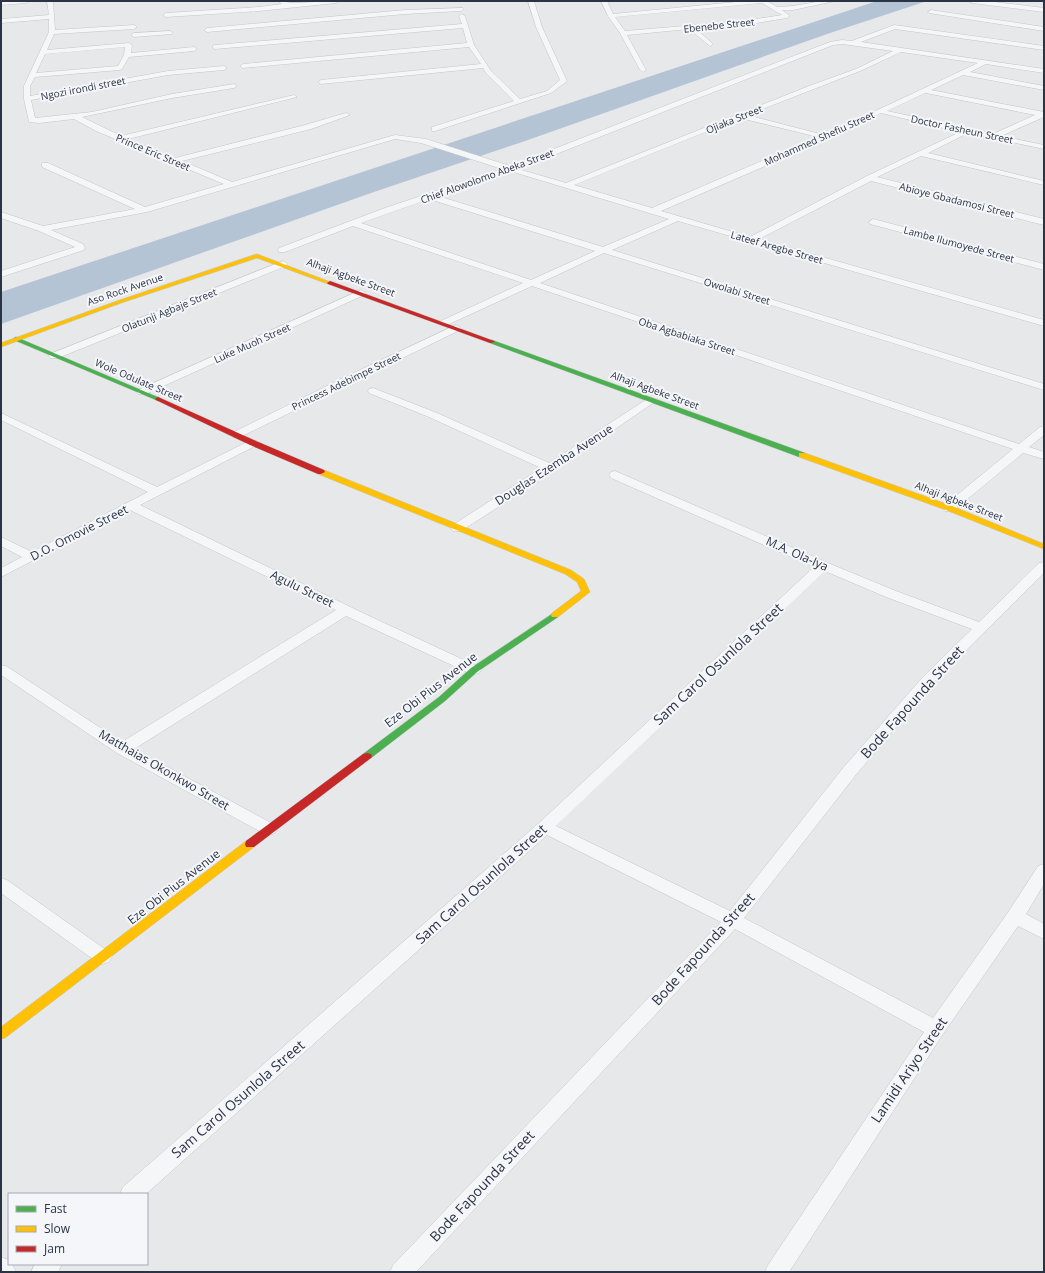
<svg xmlns="http://www.w3.org/2000/svg" width="1045" height="1273" font-family="'Open Sans',sans-serif">
<style>
.water{fill:#b4c4d5}
.lines{fill:none;stroke-linecap:round;stroke-linejoin:round}
.street-casing{stroke:#c4c6c8;stroke-width:1}
.fast-casing{stroke:#c4c6c8;stroke-width:1}
.slow-casing{stroke:#c4c6c8;stroke-width:1}
.jam-casing{stroke:#c4c6c8;stroke-width:1}
.street{fill:#f5f6f7;fill-rule:evenodd}
.fast{fill:#4caf50;fill-rule:evenodd}
.slow{fill:#ffc107;fill-rule:evenodd}
.jam{fill:#c62828;fill-rule:evenodd}
.labels{text-anchor:middle;stroke-width:4;stroke-linejoin:round;paint-order:stroke}
.far-street-label{font-size:10px;fill:#2b3445;stroke:#f4f6f9}
.street-label{font-size:12px;fill:#2b3445;stroke:#f4f6f9}
.near-street-label{font-size:14px;fill:#2b3445;stroke:#f4f6f9}
</style>
<rect width="100%" height="100%" fill="#e6e8ea"/>
<path class="water" d="M877 1H927L830 33 528 140 371 193 1 324V292Z"/>
<g class="lines">
<g class="street-casing">
<path id="street" d="M1 1H29L26 3 1 5Z
M47 1H53L55 30 134 25 137 27 134 29 54 34 47 50 129 43 132 45 131 53 194 47 197 49 194 51 129 57 122 69 120 70 35 77 30 86V96L168 71 224 66 227 68 224 70 168 75 31 100 35 118 92 112 172 94 234 84 237 86 234 88 172 98 82 117 121 136 294 95 297 97 128 139 175 158 305 125 346 113 350 115 311 129 182 161 232 182 395 135 426 139 510 166 830 42 842 40 852 41 894 25 1044 46V50L895 29 861 42 1044 69V73L986 64 970 72 1044 86V90L963 75 931 90 1044 112V117L1001 136 1044 145V149L968 133 928 153 1044 181V185L921 156 877 177 1044 219V225L871 181 759 239 1044 320V326L678 221 612 250 1044 384V390L604 253 540 283 1019 444 1040 427 1044 426V435L1029 447 1044 452V459L1023 453 953 511H945L943 508 945 505 1013 449 532 286 447 325H441L439 323 441 321 523 283 353 226 285 252H279L278 250 279 248 385 208 502 169 421 143 395 139 147 212 51 230 83 244 85 248 84 250 1 277V271L75 247 39 231 1 218V212L43 226 135 209 42 167V163H48L145 207 224 184 96 131 74 119 39 123 29 122 24 99V86L49 32V19L1 23V19L49 15ZM842 44 893 51 856 69 809 86 566 183 518 169 833 45ZM125 47 124 55 118 66 36 73 45 54ZM901 52 978 63 824 135 747 115 860 71ZM925 93H926L1035 115 993 134 887 111ZM881 113 960 132 867 176 750 237 661 211 828 139ZM740 118 818 137 652 208 574 185ZM510 171 669 219 603 247 438 196ZM429 199 595 251 531 280 361 223Z
M278 1 292 3 339 1 336 3 259 11 166 17 163 15 166 13 259 7 282 4Z
M528 1H534L542 27 567 81 566 82 551 93 435 131H432V127L514 101 486 73 483 68 321 84 318 82 321 80 481 64 469 47 243 68 240 66 243 64 467 43 463 28 215 49 212 47 215 45 462 24 459 16 462 14 465 16 474 45 491 71 520 99 547 91 560 80 536 27Z
M601 1H607L613 14 746 1H767L777 7 793 6 822 1H835L793 10H782L790 16 787 18 744 25 696 29 712 43 713 44 710 46 689 29 627 35 646 70 643 72 640 70 620 33 608 16ZM762 3 782 15 744 21 625 31 615 17Z
M969 1H986L1044 8V12L972 3Z
M463 8 464 9 461 11 405 14 207 32 204 30 207 28 405 10Z
M931 10 1044 27V31L929 13 928 12Z
M170 31 173 33 172 34 134 37 131 35 134 33Z
M873 219 1044 264V270L870 224 869 222Z
M283 261 288 264 286 266 58 358H50L49 356 50 354Z
M361 290 366 293 364 295 146 394H138L137 392 138 390Z
M456 325 461 328 460 330 240 437H232L230 435 232 433 343 378Z
M373 388 437 413 549 463 647 399 651 398 656 401 554 471 461 531H453L451 528 453 525 541 468 429 417 369 393 368 391 369 389Z
M1 413 157 487 249 441H257L259 443 257 445 140 505 367 615 479 667 481 670 479 673 474 674 469 673 346 616 134 749 275 825 277 829 275 833 269 835 263 833 117 753 1 675V665L6 666 122 742 336 610 130 510 1 577V568L22 557 1 546V537L32 552 148 492 1 420Z
M615 471 828 563 896 591 979 622 1039 563 1044 562V573L933 683 855 776 744 918 933 1018 1009 911 1038 866 1044 864V884L1026 914 1044 924V939L1018 926 943 1034 789 1272H765L768 1265 924 1032 735 929 416 1272H390L393 1265 721 922 547 835 146 1194H120L123 1187 539 823 814 567 611 478 609 475 611 472ZM825 571 886 597 972 629 923 677 843 768 730 911 556 826Z
M1 878 7 880 109 952 112 957 109 962 103 964 97 962 1 893Z
M1 1257 9 1260V1264H12L16 1272H1Z
M35 1264H62L58 1272H31Z"/>
</g>
<g class="fast-casing">
<path id="fast" d="M16 337 160 398 161 399 158 401 156 400 14 340 13 339Z
M492 340 805 453 806 455 805 457H799L490 343V341Z
M555 612 558 613 559 615 558 617 477 672 445 701 371 758H363L362 756 363 754 439 697 471 668Z"/>
</g>
<g class="slow-casing">
<path id="slow" d="M257 254 333 283 328 284 257 258 121 303 1 347V343L117 301Z
M799 453H805L952 506 1044 544V549L946 510 799 457Z
M318 470H324L571 570 584 579 590 592 558 617H552L551 615 552 613 581 591 577 582 565 574 318 474Z
M250 840 254 841 255 844 254 847 5 1038 1 1039V1027L246 841Z"/>
</g>
<g class="jam-casing">
<path id="jam" d="M330 281 494 341 495 342 490 343 328 284 327 283Z
M158 397 256 441 324 470 325 472 321 474H318L250 445 156 400 155 399Z
M367 753 371 754 372 756 371 758 254 847H246L245 844 246 841 363 754Z"/>
</g>
<use href="#street" class="street"/>
<use href="#fast" class="fast"/>
<use href="#slow" class="slow"/>
<use href="#jam" class="jam"/>
</g>
<g class="labels">
<g class="far-street-label">
<text transform="translate(719 25) rotate(-6)" y="4">Ebenebe Street</text>
<text transform="translate(83 88) rotate(-11)" y="4">Ngozi irondi street</text>
<text transform="translate(734 119) rotate(-22)" y="4">Ojiaka Street</text>
<text transform="translate(962 129) rotate(12)" y="4">Doctor Fasheun Street</text>
<text transform="translate(819 138) rotate(-24)" y="4">Mohammed Shefiu Street</text>
<text transform="translate(153 152) rotate(23)" y="4">Prince Eric Street</text>
<text transform="translate(487 176) rotate(-20)" y="4">Chief Alowolomo Abeka Street</text>
<text transform="translate(957 200) rotate(14)" y="4">Abioye Gbadamosi Street</text>
<text transform="translate(959 244) rotate(15)" y="4">Lambe Ilumoyede Street</text>
<text transform="translate(777 247) rotate(16)" y="4">Lateef Aregbe Street</text>
<text transform="translate(351 277) rotate(20)" y="4">Alhaji Agbeke Street</text>
<text transform="translate(125 289) rotate(-19)" y="4">Aso Rock Avenue</text>
<text transform="translate(737 291) rotate(17)" y="4">Owolabi Street</text>
<text transform="translate(169 310) rotate(-22)" y="4">Olatunji Agbaje Street</text>
<text transform="translate(687 336) rotate(18)" y="4">Oba Agbabiaka Street</text>
<text transform="translate(252 343) rotate(-24)" y="4">Luke Muoh Street</text>
<text transform="translate(139 380) rotate(23)" y="4">Wole Odulate Street</text>
<text transform="translate(346 381) rotate(-26)" y="4">Princess Adebimpe Street</text>
<text transform="translate(655 390) rotate(20)" y="4">Alhaji Agbeke Street</text>
<text transform="translate(959 501) rotate(21)" y="4">Alhaji Agbeke Street</text>
</g>
<g class="street-label">
<text transform="translate(554 465) rotate(-33)" y="4">Douglas Ezemba Avenue</text>
<text transform="translate(79 533) rotate(-27)" y="4">D.O. Omovie Street</text>
<text transform="translate(797 554) rotate(24)" y="4">M.A. Ola-Iya</text>
<text transform="translate(302 589) rotate(26)" y="4">Agulu Street</text>
<text transform="translate(431 690) rotate(-38)" y="4">Eze Obi Pius Avenue</text>
<text transform="translate(164 770) rotate(30)" y="4">Matthaias Okonkwo Street</text>
<text transform="translate(174 887) rotate(-38)" y="4">Eze Obi Pius Avenue</text>
</g>
<g class="near-street-label">
<text transform="translate(718 664) rotate(-43)" y="5">Sam Carol Osunlola Street</text>
<text transform="translate(912 702) rotate(-48)" y="5">Bode Fapounda Street</text>
<text transform="translate(481 884) rotate(-42)" y="5">Sam Carol Osunlola Street</text>
<text transform="translate(703 949) rotate(-48)" y="5">Bode Fapounda Street</text>
<text transform="translate(909 1070) rotate(-56)" y="5">Lamidi Ariyo Street</text>
<text transform="translate(238 1099) rotate(-41)" y="5">Sam Carol Osunlola Street</text>
<text transform="translate(482 1186) rotate(-47)" y="5">Bode Fapounda Street</text>
</g>
</g>
<rect width="1045" height="1273" fill="none" stroke="#2b3445" stroke-width="4"/>
<rect x="8" y="1193" width="140" height="72" fill="#f4f6f9" stroke="#a4a8b1"/>
<rect x="16" y="1206" width="20" height="6" fill="#4caf50" stroke="#a4a8b1"/>
<text x="44" y="1213" font-size="12" fill="#2b3445">Fast</text>
<rect x="16" y="1226" width="20" height="6" fill="#ffc107" stroke="#a4a8b1"/>
<text x="44" y="1233" font-size="12" fill="#2b3445">Slow</text>
<rect x="16" y="1246" width="20" height="6" fill="#c62828" stroke="#a4a8b1"/>
<text x="44" y="1253" font-size="12" fill="#2b3445">Jam</text>
</svg>
